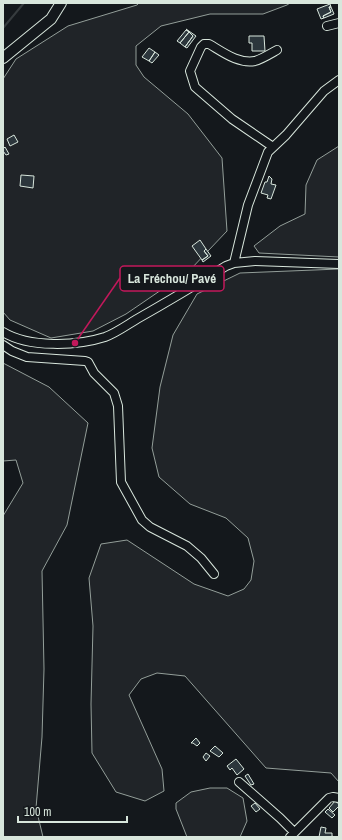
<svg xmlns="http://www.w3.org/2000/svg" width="342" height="840" font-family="'Archivo Narrow',sans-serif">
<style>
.green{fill:#202428;stroke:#939e99}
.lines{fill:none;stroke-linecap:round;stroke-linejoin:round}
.stream{stroke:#363b3e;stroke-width:2}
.building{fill:#2c363c;stroke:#d8e6dc}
.minor-casing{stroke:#d8e6dc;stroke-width:10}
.major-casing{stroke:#d8e6dc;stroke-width:12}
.minor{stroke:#14181c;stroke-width:8}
.major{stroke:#14181c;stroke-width:10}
.leader{fill:none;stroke:#c2185b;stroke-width:1.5}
.callout-dot{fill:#c2185b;stroke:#14181c;stroke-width:1.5}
.callout{fill:#14181c;stroke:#c2185b;stroke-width:1.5}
.callout-label{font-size:13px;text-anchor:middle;font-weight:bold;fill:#d8e6dc}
</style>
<rect width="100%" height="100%" fill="#14181c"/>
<path class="green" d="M139 3H290L287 5 263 14H210L161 26 136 46V65L144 77 188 114 222 158 227 231 189 271 126 314 93 331 51 338 10 320 3 312V79L16 59 68 26 137 5Z
M339 146V257L259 253 254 246 280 226 305 214 306 185 317 160Z
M339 269V782L331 773 266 768 185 676 157 673 141 679 129 695 162 769 164 791 145 801 116 792 92 753 91 704 93 626 89 578 101 544 127 540 194 584 228 596 244 589 251 580 254 561 248 538 226 518 190 504 159 477 152 448 160 387 173 335 197 294 240 273Z
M3 363 49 387 88 423 67 525 42 571 44 669 42 737 36 808 43 837H3V516L23 483 16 460 3 461Z
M210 788H227L243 798 247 821 240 837H187L176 809V803L191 792Z"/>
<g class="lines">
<path class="stream" d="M3 28 24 3"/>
</g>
<path class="building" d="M330 4 331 7H329L331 12 323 16 324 18 321 19 317 9Z
M329 7H331L334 14 324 18 323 16 331 12Z
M186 29 196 36 187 48 185 47 193 36Z
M186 30 189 32 180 43 177 41Z
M189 32 193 36 185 47 180 43Z
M249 36H264L265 51H252V43H249Z
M149 48 155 52 149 61 142 57Z
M155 52 159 55 152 63 149 61Z
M14 135 18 142 10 146 7 139Z
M5 147 9 154 6 155 3 151V149Z
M21 175 34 176 33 188 20 186Z
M269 176 272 179 271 184 276 185 271 199 267 198 268 195 261 193 265 182H267Z
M200 240 206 249 204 251 208 256 202 260 192 246Z
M206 249 211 256 203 262 202 260 208 256 204 251Z
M196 738 200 743 197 746 193 743H191Z
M215 746 223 753 219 757 210 751Z
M206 753 210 756 206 761 203 757Z
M236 759 244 769 237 775 232 768 230 770 227 766Z
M248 774 254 784 251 785 245 776Z
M335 801 339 804V806L333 812 329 808Z
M255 803 260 809 256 812 251 806Z
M328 809 335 815 332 818 325 812Z
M321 827 326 828 325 833H332V836L334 837H319Z"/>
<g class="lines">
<g class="minor-casing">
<path id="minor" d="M327 26 339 23
M273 147 232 119 195 87 190 71 201 47 204 44H209C223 52 238 64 255 61 262 59 270 54 277 50
M234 263 248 205 268 152 286 135 324 91 339 80
M3 332C29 348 77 346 105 337 116 333 127 325 137 319 167 302 197 284 226 266L234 263 255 261 339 264
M3 345 12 351 27 357 85 361 88 362 94 373 114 393 118 406 121 482 142 520 150 527 187 546 201 558 214 574
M239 782 280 818 294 832
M290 837 329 798 333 797 339 798"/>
</g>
<g class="major-casing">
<path id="major" d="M3 58 51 19 61 3"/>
</g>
<use href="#minor" class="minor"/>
<use href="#major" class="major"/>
</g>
<path class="leader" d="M75 343L120 278"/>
<circle class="callout-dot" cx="75" cy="343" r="4"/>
<rect class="callout" x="120" y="266" width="104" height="25" rx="4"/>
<g class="callout-label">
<text x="172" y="283">La Fréchou/ Pavé</text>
</g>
<rect width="342" height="840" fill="none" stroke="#d8e6dc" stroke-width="8"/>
<path d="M18 816v6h109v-6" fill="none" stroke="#d8e6dc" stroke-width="2"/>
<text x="24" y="816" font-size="12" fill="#d8e6dc" stroke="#14181c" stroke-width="3" paint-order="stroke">100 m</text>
</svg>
